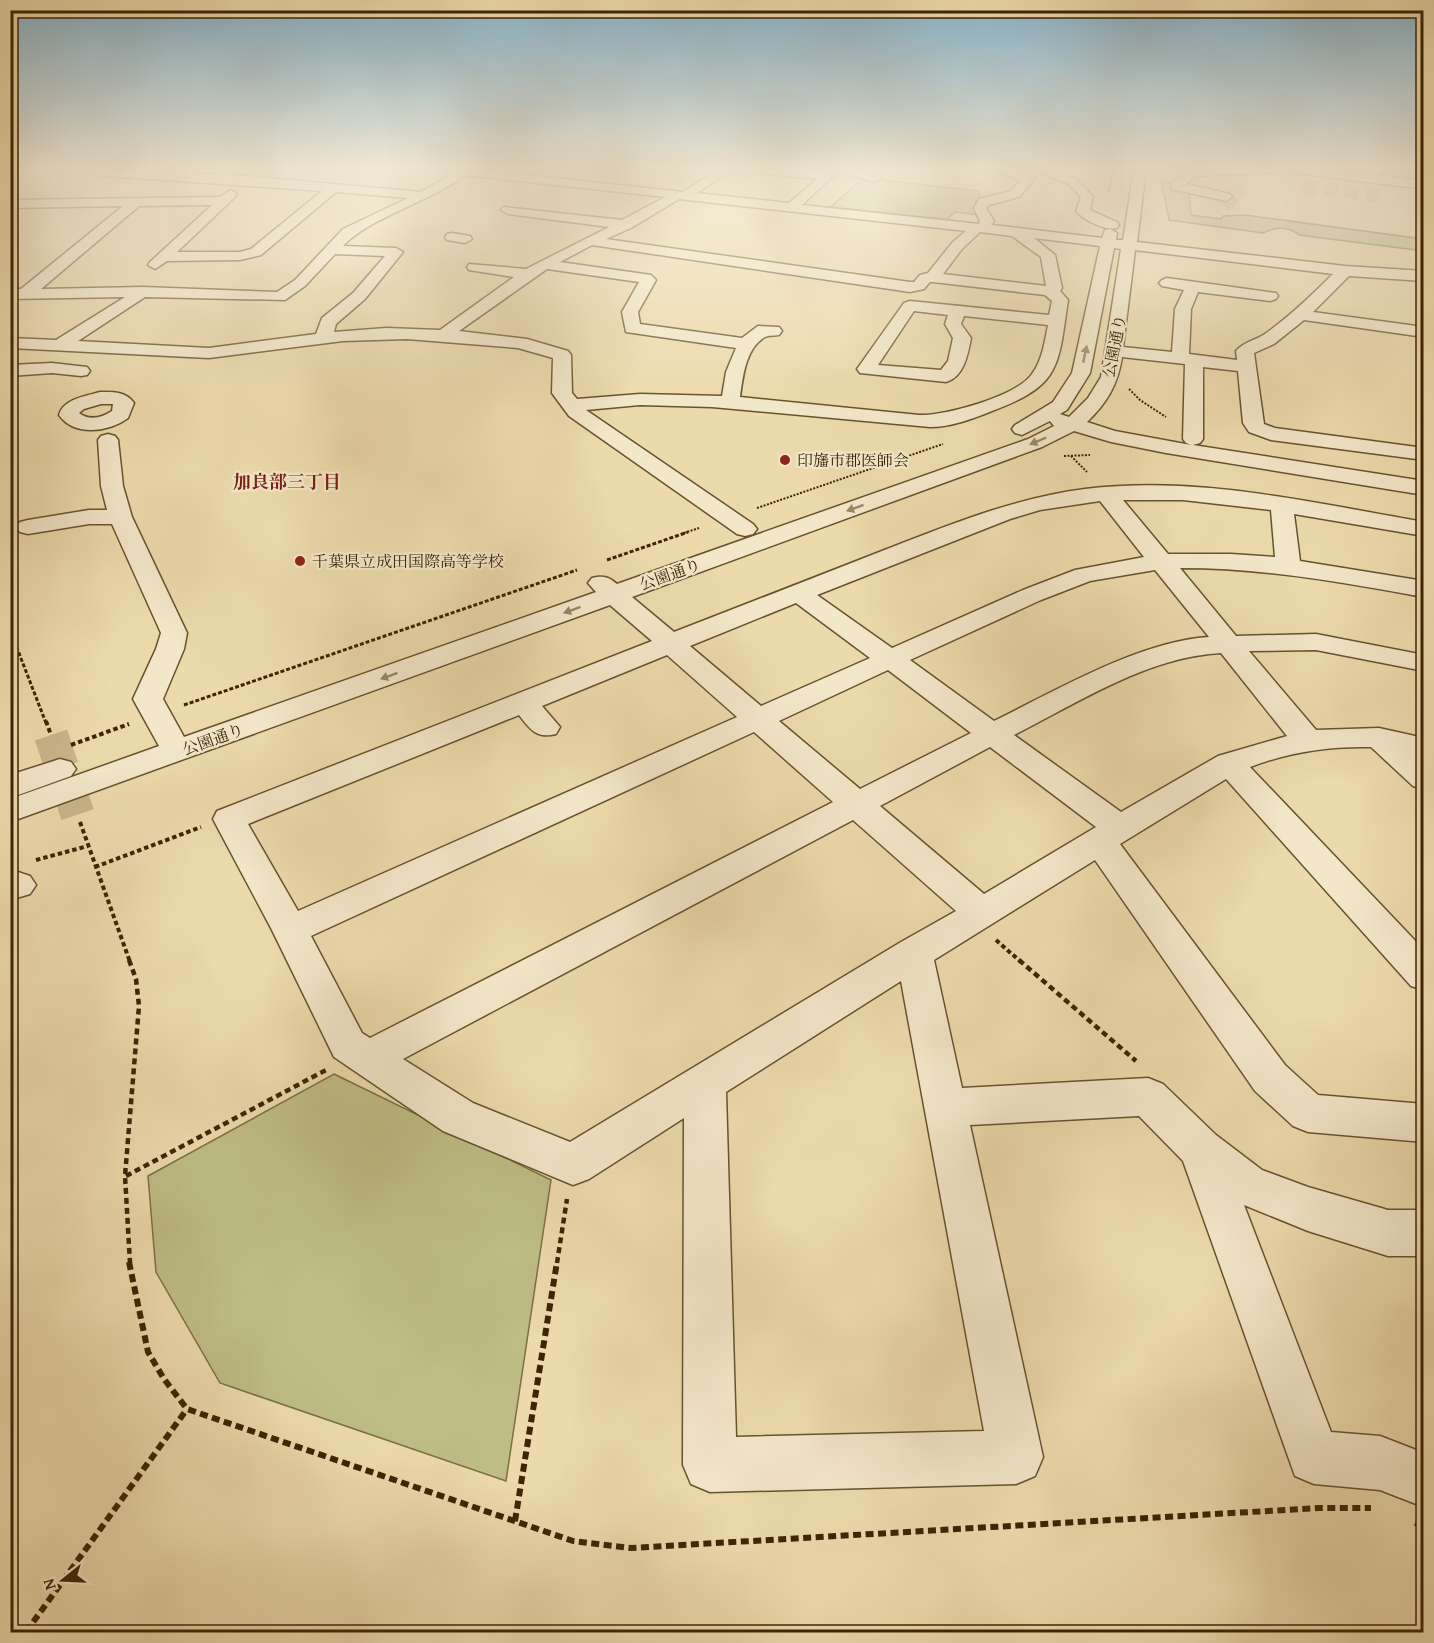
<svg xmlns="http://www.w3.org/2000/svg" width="1434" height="1643" font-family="'Gentium Book Plus','Noto Serif JP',serif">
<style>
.green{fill:#bebd85;stroke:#7d7045;stroke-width:1.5}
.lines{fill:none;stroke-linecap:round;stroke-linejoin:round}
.minor-tunnel-far1{stroke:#c9b68b;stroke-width:14;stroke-dasharray:14 7;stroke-linecap:butt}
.minor-tunnel{stroke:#c9b68b;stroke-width:34;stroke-dasharray:34 16;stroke-linecap:butt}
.minor-casing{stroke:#68522f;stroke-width:3}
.path-far5{stroke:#3c2405;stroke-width:1.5;stroke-dasharray:1.5 1.5;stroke-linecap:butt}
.path-far4{stroke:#3c2405;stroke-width:2;stroke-dasharray:2 1.5;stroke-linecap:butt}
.path-far3{stroke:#3c2405;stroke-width:3;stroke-dasharray:4 2;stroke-linecap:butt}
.path-far2{stroke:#3c2405;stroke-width:4;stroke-dasharray:4.5 3;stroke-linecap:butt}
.path-far1{stroke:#3c2405;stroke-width:4.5;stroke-dasharray:6 4;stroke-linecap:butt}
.path{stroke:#3c2405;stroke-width:6;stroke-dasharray:8 4.5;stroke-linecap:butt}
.minor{fill:#f3e7c9;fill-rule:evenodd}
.oneway{fill:#988667}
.poi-dot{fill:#8f2418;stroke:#f3e7c9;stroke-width:2}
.labels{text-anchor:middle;stroke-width:4.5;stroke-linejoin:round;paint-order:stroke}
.far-street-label{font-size:16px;fill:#3c2405;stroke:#f3e7c9}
.far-poi-label{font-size:16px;fill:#3c2405;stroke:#f3e7c9;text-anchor:start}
.far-neighbourhood-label{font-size:18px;font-weight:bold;fill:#7a1f14;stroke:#f3e7c9}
</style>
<rect width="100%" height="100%" fill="#ecdaac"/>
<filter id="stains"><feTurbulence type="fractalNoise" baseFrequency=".00333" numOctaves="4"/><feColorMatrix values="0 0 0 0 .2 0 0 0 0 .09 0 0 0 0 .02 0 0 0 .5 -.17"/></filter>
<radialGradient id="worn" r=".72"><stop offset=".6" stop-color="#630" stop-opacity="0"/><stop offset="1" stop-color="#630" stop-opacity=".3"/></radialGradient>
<path class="green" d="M1306 169H1372L1423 176V184Z
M863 178 979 191 980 199 976 201 978 215 955 212 946 220 831 207Z
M1161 179 1189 191 1191 215 1221 219 1223 216 1245 215 1423 239V251L1299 235C1289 226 1275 227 1263 233L1169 220Z
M334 1074 551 1180 506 1481 220 1383 156 1272 148 1176Z"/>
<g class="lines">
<path class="minor-tunnel-far1" d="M1303 186 1384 196
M1224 206 1241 189"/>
<path class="minor-tunnel" d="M51 735 80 822"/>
<g class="minor-casing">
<path id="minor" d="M87 169 247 176 421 192 452 174 434 169H475L683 192 718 169H732L697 193 789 203 817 179 758 173 752 169C770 169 820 165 833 176L802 205 979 224 980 221 974 208 979 199 1011 191 1021 180 986 169H1008L1033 175 1035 178 1019 197 989 205 986 208 994 221 992 225 1102 238 1105 230 1110 229 1117 233 1116 240H1123L1134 169H1146L1137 242 1345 266 1424 271V281L1349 276 1313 312 1424 327V337L1304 320 1274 344 1254 353 1264 424 1275 428 1424 448V460L1271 440 1249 432 1243 423 1238 371 1203 367V439L1200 443 1193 445 1424 481V495L1166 453 1111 442 1074 431 1042 447 632 597 674 632C744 605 813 578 882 551 949 525 1014 498 1085 489 1198 475 1313 503 1424 522V536L1294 514 1300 561 1424 581V597C1340 582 1266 568 1180 568L1236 636 1316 634 1424 655V671L1316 650 1249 651 1316 730 1379 728 1424 738V758L1418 757 1424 761V789L1413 786 1371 747C1330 746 1289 752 1250 767L1424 950V990L1411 986 1226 779 1120 844 1285 1065 1318 1095 1424 1104V1142L1308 1132 1293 1126 1255 1091 1095 860 934 960 962 1088 1148 1078 1163 1084 1216 1135 1262 1170 1308 1187 1388 1210H1424V1256H1388L1308 1231 1244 1205 1331 1432 1380 1436 1424 1453V1507L1380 1490 1314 1484 1295 1476 1183 1161 1139 1116 970 1125 1043 1457 1035 1476 1016 1484 710 1492 691 1484 683 1465 684 1118 589 1179 573 1185 443 1131 334 1057 272 930 213 819 217 811 652 641 610 605 10 822V799L159 746 133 699 156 649 161 633 112 524H89L28 534 20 532 16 527 20 522 28 520 89 510H107L101 486 98 440 101 436 108 434 115 436 118 440 123 486 132 517 187 633 184 649 163 699 184 737 596 592 588 583 592 578C603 575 609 577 617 584L1028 439 1054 426 1050 421 1022 435 1015 433 1012 429 1015 425 1053 402 1072 373 1100 246 1034 238 1055 255 1062 288 1060 291 1068 300C1058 368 1061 385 992 411 972 419 951 427 930 427L712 407 640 405 586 410 753 524 757 529 753 534 745 536 737 534 569 416 552 393 553 358 518 348 407 339 343 341 209 358 10 348V338L56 340 125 297 10 299V289H21L123 206 10 208V200L220 197 231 190 237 194 235 197 177 252H240L251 249 322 191 92 175 88 174ZM465 175 665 197 622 220 503 207 501 210 508 214 609 227 526 269 469 264 467 267 469 270 514 277 440 330 386 328 334 332 336 324 365 299 403 252 396 248 343 246C370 217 430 202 465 175ZM336 192 408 198 343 229 295 280 277 292 143 287 41 289 139 206 212 205 150 262 148 265 155 269 167 261 240 260 261 255ZM679 199 966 231 952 243 928 273 920 275 914 282H910L606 239 631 228ZM980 232 1012 236 1041 257 1046 286 943 274 962 249ZM592 245 910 292 924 289 930 282H933L1045 295 1052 301 1049 315 910 301 904 303 857 369 860 373 946 382C964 377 968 354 971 338L961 324 964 316 1048 325C1045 341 1042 361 1032 374 1017 396 945 416 919 415L740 397C743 377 745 349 765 337 769 335 774 336 779 335L782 331 779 327 758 326 742 338 640 324 638 312 656 280 651 275 560 262ZM1114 248 1121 249 1101 377 1088 398 1069 417 1060 414 1067 410 1090 373ZM1135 250 1333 274C1311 296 1290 316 1265 334 1256 340 1243 342 1236 351L1237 360 1189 354 1191 309 1198 292 1270 301 1276 299 1278 296 1276 293 1167 278 1162 280 1159 283 1162 286 1184 290 1175 309 1172 352 1123 347ZM335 254 385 256 353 293 322 318 316 334 209 348 78 341 145 297 285 300 305 286ZM547 269 639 282 622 312 626 332 736 348 726 372 722 396 640 394 577 399 572 393 571 355 568 351 527 339 459 331ZM914 311 948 315 945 324 953 338 948 361 941 370 878 365ZM1122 357 1185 364 1183 439 1186 443 1191 445 1115 431 1087 422C1107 403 1118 384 1122 357ZM1123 500H1183L1271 510 1275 557 1231 554H1168ZM1100 501 1144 557 1075 570 1023 590 892 648 817 595 1010 519 1040 510ZM1155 570 1209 637C1140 641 1055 691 994 721L910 660 1041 600 1090 581ZM796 603 870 658 761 706 690 646ZM1221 653 1287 736 1218 756 1121 812 1014 735C1079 702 1147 657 1221 653ZM667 655 737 717 298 911 248 824 519 715C530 729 536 739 556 734L560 727 542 706ZM888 670 971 733 860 789 779 721ZM754 732 833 802 370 1038 362 1033 311 936ZM990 747 1096 827 984 894 880 806ZM853 820 956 911 901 942 570 1142 473 1103 403 1059ZM901 981 984 1431 736 1437 726 1092Z
M830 169H852L879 175 881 178 875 182Z
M1042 169C1065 169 1080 180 1093 197L1090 210 1117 222 1119 225 1117 228C1104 231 1084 220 1076 211L1081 197 1069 184 1043 174Z
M1196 169H1281L1275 173 1195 176 1186 184 1230 194 1232 197 1226 201 1172 189V183L1188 170Z
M1288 169H1325L1424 181V189L1294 173Z
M452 233 470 236 472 239 465 243 447 240 445 237 447 234Z
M52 363 87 367 90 371 87 375 81 376 52 373 10 376V365Z
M100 392C113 392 125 391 134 403L128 418C109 432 74 437 59 415 63 399 86 396 100 392ZM101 404H113L112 411C101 418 90 421 79 413L84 409Z
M60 759 71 762 76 769 71 776 10 798V775Z
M18 872 30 876 36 885 30 894 10 900V874Z"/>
</g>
<path class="path-far5" d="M1108 192 1114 169"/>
<path class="path-far4" d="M1129 389 1140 400 1166 417
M1064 456 1090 455
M1071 456 1087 472
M757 508 943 444
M684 533 699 528"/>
<path class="path-far3" d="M607 560 688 532
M10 630 46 723
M10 644 16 642
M184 705 577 570"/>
<path class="path-far2" d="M46 721 51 735
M71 745 129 724
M80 822 130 962
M36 860 88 846
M95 867 201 827
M996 940 1021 962"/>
<path class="path-far1" d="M129 960 136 979 139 1006 125 1176 130 1263
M1019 960 1136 1061
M126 1176 326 1070
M557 1263 567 1199"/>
<path class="path" d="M129 1262 148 1352 164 1379 187 1409 573 1541 631 1548 1319 1508H1371
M515 1521 557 1262
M1415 1523 1424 1526
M26 1632 187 1409"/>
<use href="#minor" class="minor"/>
</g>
<defs><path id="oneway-solid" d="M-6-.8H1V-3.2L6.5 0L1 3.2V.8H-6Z" transform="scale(1.5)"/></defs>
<g class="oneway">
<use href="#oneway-solid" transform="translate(1085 354) rotate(-78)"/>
<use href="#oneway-solid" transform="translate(1038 441) rotate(157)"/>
<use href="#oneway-solid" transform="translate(855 508) rotate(160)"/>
<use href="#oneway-solid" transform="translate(572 610) rotate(160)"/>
<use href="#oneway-solid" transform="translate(389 676) rotate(160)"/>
</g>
<linearGradient id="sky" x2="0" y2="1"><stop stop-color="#88b6d0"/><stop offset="0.42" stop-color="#f6eeda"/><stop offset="1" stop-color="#f6eeda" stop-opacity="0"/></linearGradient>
<rect width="1434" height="399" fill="url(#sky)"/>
<g class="poi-dot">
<circle cx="785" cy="460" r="6"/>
<circle cx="300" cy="561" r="6"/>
</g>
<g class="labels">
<g class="far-street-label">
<text transform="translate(1114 346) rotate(-79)" y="6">公園通り</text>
<text transform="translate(670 574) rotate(-20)" y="6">公園通り</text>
<text transform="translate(213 739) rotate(-20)" y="6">公園通り</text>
</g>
<g class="far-poi-label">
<text x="797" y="466">印旛市郡医師会</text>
<text x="312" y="567">千葉県立成田国際高等学校</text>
</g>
<g class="far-neighbourhood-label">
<text x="287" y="488">加良部三丁目</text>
</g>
</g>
<rect width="1434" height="1643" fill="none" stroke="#ecdaac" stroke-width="36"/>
<rect x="12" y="12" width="1410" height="1619" fill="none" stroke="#3c2405" stroke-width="3"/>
<rect x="18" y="18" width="1398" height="1607" fill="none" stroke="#3c2405" stroke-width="1.5"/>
<g transform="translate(63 1580) rotate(252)" stroke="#f3e7c9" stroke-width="4.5" paint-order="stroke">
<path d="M0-4.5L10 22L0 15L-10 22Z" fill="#3c2405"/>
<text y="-9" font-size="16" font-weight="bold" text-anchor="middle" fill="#3c2405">N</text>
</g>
<rect width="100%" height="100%" filter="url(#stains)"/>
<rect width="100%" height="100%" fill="url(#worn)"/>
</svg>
